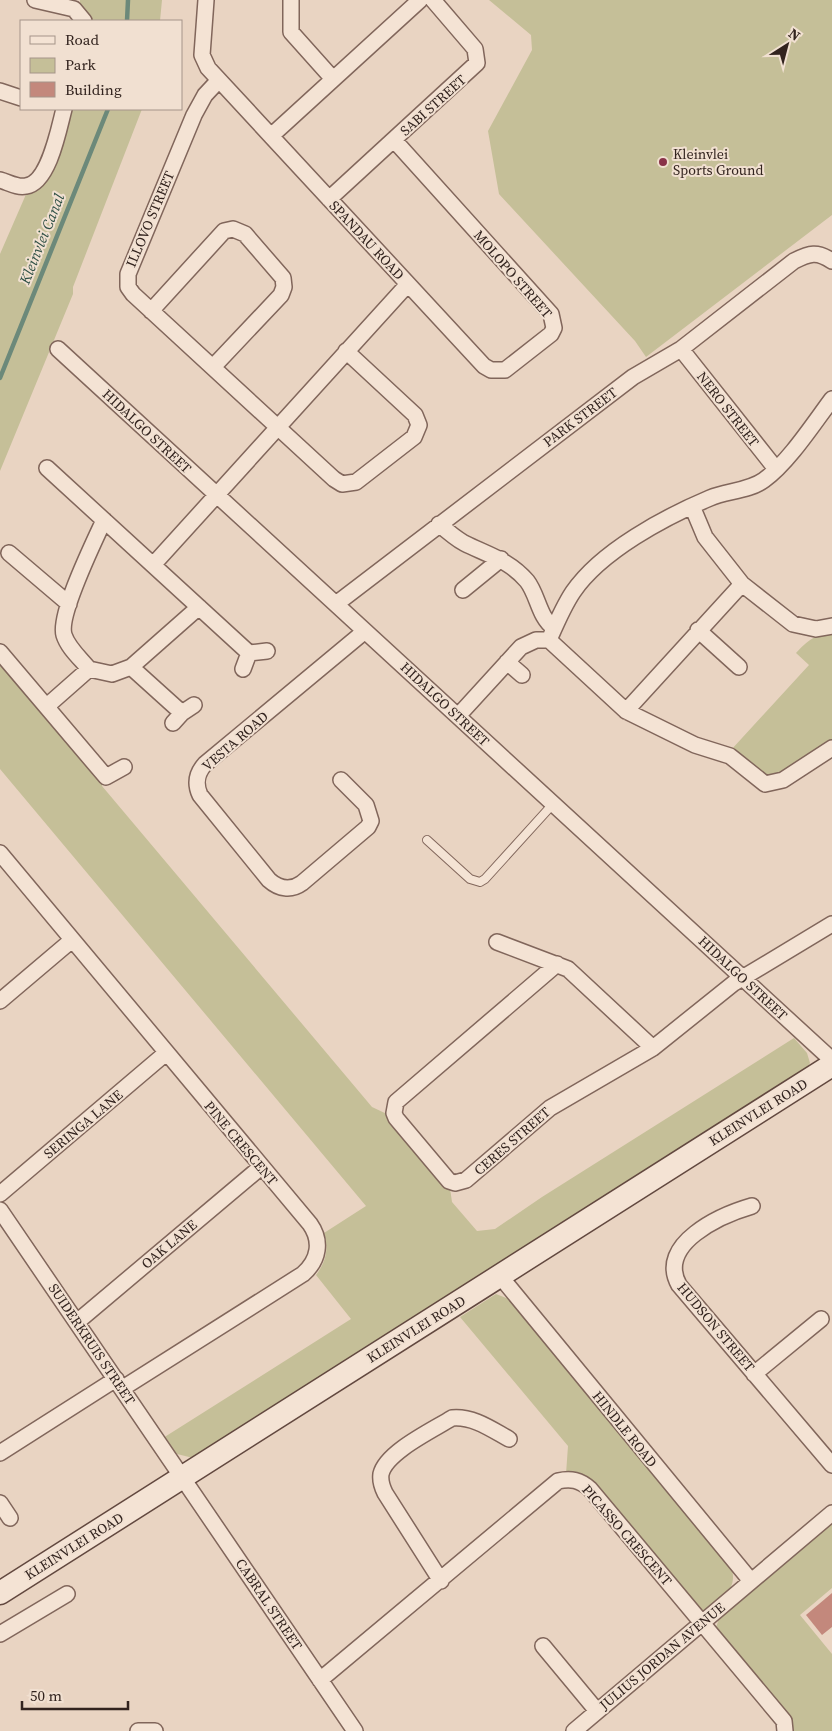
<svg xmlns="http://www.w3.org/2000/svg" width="832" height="1731" font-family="'Source Serif 4',serif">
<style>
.green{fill:#c5bf98}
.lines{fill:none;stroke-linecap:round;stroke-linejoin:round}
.stream{stroke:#6c897a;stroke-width:4.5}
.building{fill:#c3887c}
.lane-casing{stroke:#81665b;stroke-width:10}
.street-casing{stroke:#81665b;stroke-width:18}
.secondary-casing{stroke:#62483f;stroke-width:25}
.lane{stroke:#f4e3d4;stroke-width:8}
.street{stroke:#f4e3d4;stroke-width:15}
.secondary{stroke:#f4e3d4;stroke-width:22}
.poi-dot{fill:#893248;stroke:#f1e0d1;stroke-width:2}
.labels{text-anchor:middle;stroke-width:4;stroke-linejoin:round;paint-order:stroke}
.street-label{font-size:14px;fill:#32231e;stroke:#f1e0d1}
.poi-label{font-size:14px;fill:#32231e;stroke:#f1e0d1;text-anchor:start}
.water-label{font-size:15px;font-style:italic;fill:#2f5046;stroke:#f1e0d1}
</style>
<rect width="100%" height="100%" fill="#e9d4c2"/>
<path class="green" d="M80 0H162L160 21H88L80 9Z
M489 0H832V215L646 357 635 341 499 194 488 131 532 50 531 35Z
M72 109H142L73 287V294L0 471V254L27 192 68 125Z
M832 632V740L778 774 767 777 731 750 809 665 796 653C808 640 815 635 832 632Z
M0 658 103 781 102 786 372 1107 389 1115 450 1188 452 1202 477 1231 495 1229 542 1197 794 1038 807 1053 810 1063 806 1069 193 1458 177 1454 163 1438 351 1319 316 1275C326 1262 329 1249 324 1233L366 1206 0 769Z
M496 1294 511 1300 731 1566C739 1589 722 1599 705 1611L699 1610 566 1474 568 1446 460 1317Z
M832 1522V1588L800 1615 832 1654V1731H790L715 1630 719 1619Z"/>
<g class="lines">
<path class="stream" d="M127 21 128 0
M0 378 108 109"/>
</g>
<path class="building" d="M832 1593V1627L822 1635 806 1615Z"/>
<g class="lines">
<g class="lane-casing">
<path id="lane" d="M427 840 470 879 480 882 485 879 553 804"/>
</g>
<g class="street-casing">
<path id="street" d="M35 0 74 9 84 21
M206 0 202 55 208 68 484 366 491 370H505L551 334 554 328 551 314 394 140
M291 0V32L333 79
M219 80 205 95 194 115 128 274V287L133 294 334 479 342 484 356 482 414 437 419 425 415 415 346 351
M0 91 21 98
M271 136 420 0
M0 180C8 182 17 188 26 186 49 183 59 128 64 109
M329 199 477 63 475 49 433 0
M151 311 224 231 233 229 245 234 283 278 284 287 281 295 213 367
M58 349 832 1060
M681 349 776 469
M47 468 249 653
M692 506 705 537 742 584 793 624 816 629 832 626
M104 520C94 542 58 615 64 635 68 648 81 659 89 669L112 674 131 667 199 607
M439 524C447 531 455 538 464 543 488 555 509 560 527 581 538 595 539 618 554 628
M9 553 69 604
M153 565 408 284
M463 590 501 559
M336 604 633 377 681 349 794 261C810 253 817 251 832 261
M698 630 739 667
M549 640C556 624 563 607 573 592 601 551 665 517 710 498 726 491 749 491 764 480 788 463 814 423 832 399
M549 640 626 711 695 745 730 756 765 784 783 780 832 748
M0 652 106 777 124 767
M507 662 522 675
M131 667 182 713
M243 669 249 653 267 651
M47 706 89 669
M626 711 742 584
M458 716 521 647 536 640H549
M173 723 182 713 194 705
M341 780 366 805 371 821 368 827 302 883C291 891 279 889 269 880L200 795C195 784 196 774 205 764L365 631
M0 853 310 1224C322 1241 319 1260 303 1274L123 1388
M497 942 568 969 653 1048
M557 964 396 1102 394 1113 396 1118 449 1181 455 1183 466 1180 550 1108 653 1048 734 983 832 924
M0 1001 72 940
M0 1194 166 1053
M752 1206C721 1215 656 1244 679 1285L832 1465
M0 1210 355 1731
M500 1276 751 1581
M77 1322 261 1167
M754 1374 821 1319
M0 1453 116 1379
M0 1503 10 1518
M441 1581 385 1493C382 1487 380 1481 381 1474 386 1452 433 1430 452 1418 473 1416 491 1429 509 1439
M0 1634 67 1594
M543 1646 597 1711
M320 1680 558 1481C571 1478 580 1480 590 1489L784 1721 785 1731
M138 1731H155
M574 1731 832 1513"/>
</g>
<g class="secondary-casing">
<path id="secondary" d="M0 1593 832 1065"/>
</g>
<use href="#lane" class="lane"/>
<use href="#street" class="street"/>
<use href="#secondary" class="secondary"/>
</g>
<circle class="poi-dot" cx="663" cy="162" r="5"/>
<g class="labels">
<g class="street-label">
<text transform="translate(433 105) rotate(-42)" y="5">SABI STREET</text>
<text transform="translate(150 219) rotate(-67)" y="5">ILLOVO STREET</text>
<text transform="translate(367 240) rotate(47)" y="5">SPANDAU ROAD</text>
<text transform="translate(513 274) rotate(49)" y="5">MOLOPO STREET</text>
<text transform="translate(728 409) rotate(52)" y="5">NERO STREET</text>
<text transform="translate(580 417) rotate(-37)" y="5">PARK STREET</text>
<text transform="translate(147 431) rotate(43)" y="5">HIDALGO STREET</text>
<text transform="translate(445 704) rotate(43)" y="5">HIDALGO STREET</text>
<text transform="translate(235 741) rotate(-41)" y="5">VESTA ROAD</text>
<text transform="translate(743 978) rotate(43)" y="5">HIDALGO STREET</text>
<text transform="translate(758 1112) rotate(-32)" y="5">KLEINVLEI ROAD</text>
<text transform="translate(83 1124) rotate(-40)" y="5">SERINGA LANE</text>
<text transform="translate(512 1141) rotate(-41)" y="5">CERES STREET</text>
<text transform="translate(241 1143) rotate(50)" y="5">PINE CRESCENT</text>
<text transform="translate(169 1244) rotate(-40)" y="5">OAK LANE</text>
<text transform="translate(716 1327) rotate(50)" y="5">HUDSON STREET</text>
<text transform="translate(416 1329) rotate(-32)" y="5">KLEINVLEI ROAD</text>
<text transform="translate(92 1344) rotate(56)" y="5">SUIDERKRUIS STREET</text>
<text transform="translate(625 1429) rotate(51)" y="5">HINDLE ROAD</text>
<text transform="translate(627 1535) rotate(49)" y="5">PICASSO CRESCENT</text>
<text transform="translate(74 1546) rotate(-32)" y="5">KLEINVLEI ROAD</text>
<text transform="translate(269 1604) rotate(56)" y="5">CABRAL STREET</text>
<text transform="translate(662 1656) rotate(-40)" y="5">JULIUS JORDAN AVENUE</text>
</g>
<g class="poi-label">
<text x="673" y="159">Kleinvlei<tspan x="673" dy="16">Sports Ground</tspan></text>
</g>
<g class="water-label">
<text transform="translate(42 239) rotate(-68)" y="5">Kleinvlei Canal</text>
</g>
</g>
<rect x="20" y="20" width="162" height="90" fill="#f1e0d1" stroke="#a59489"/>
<rect x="30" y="36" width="25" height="8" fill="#f4e3d4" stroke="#a59489"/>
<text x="65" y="45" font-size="15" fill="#32231e">Road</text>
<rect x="30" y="58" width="25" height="15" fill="#c5bf98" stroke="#a59489"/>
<text x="65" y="70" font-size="15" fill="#32231e">Park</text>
<rect x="30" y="82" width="25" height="15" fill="#c3887c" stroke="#a59489"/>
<text x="65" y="95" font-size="15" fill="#32231e">Building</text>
<g transform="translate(787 45) rotate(36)" stroke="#f1e0d1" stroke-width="4" paint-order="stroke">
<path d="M0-4L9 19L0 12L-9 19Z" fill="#32231e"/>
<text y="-8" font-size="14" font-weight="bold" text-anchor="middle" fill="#32231e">N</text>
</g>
<path d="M22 1701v8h106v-8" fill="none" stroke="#32231e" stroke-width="2.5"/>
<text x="30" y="1701" font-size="15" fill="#32231e" stroke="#f1e0d1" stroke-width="4" paint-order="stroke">50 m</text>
</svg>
